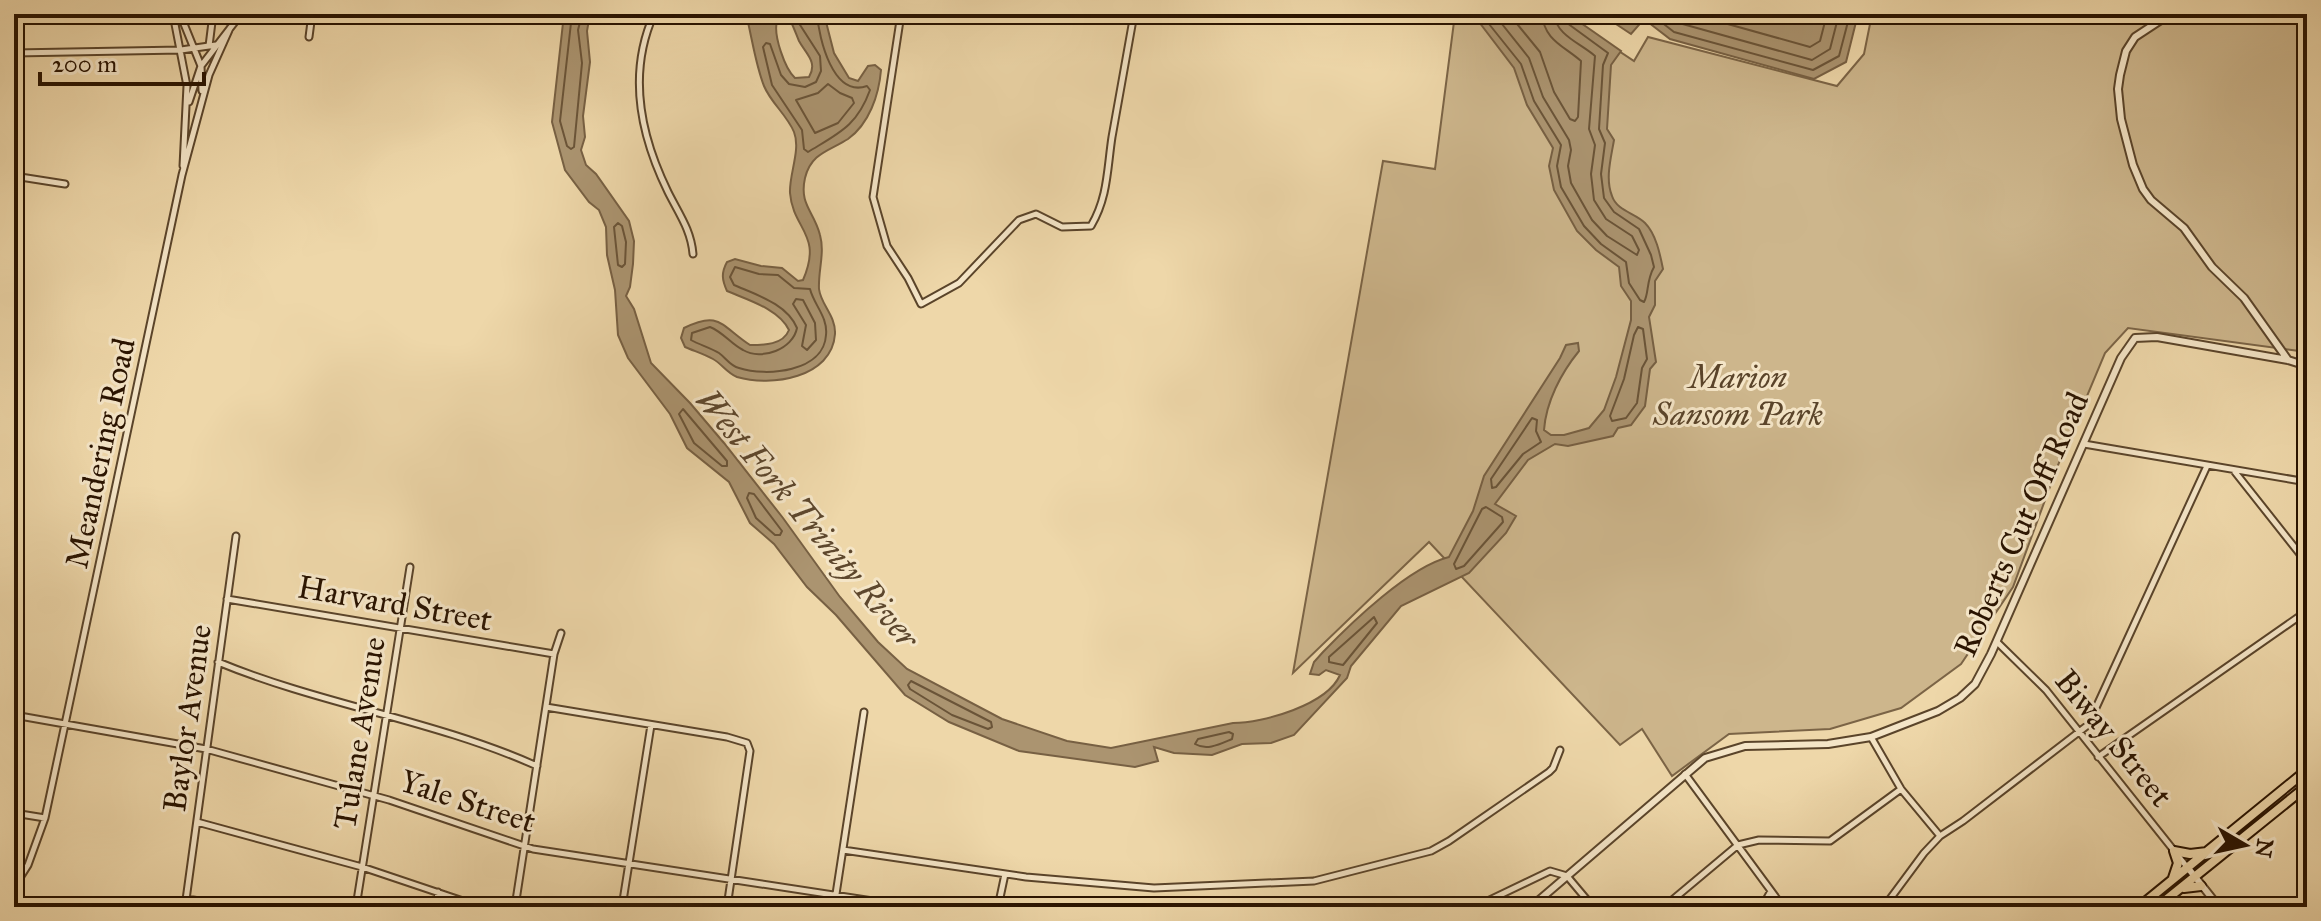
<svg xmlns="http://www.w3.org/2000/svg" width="2321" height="921" font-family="'IM FELL Great Primer',serif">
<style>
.green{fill:#cdb68c;stroke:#7b6446;stroke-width:2}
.water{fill:#ab9470;stroke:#776043;stroke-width:2;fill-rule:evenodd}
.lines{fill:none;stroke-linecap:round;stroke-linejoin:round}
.shore{stroke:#6a5438;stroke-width:2}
.minor-casing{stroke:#5a442a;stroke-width:9}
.tertiary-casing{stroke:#5a442a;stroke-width:10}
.primary-casing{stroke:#291300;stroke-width:12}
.minor{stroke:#f4e5c7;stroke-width:5}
.tertiary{stroke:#f4e5c7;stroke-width:6}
.primary{stroke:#eed7a9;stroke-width:8}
.labels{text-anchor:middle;stroke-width:6;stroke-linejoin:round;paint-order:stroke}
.park-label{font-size:32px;font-style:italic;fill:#5a442a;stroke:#f4e5c7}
.street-label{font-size:32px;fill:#291300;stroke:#f4e5c7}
.water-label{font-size:34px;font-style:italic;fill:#5d472d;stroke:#f4e5c7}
</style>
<rect width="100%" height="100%" fill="#eed7a9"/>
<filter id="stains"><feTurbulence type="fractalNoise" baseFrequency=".0025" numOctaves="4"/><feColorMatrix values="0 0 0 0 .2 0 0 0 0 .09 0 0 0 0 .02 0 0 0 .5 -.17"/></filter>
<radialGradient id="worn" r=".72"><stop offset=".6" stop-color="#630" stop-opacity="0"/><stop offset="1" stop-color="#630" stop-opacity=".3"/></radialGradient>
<path class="green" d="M1455 14H1563L1634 61 1648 37 1837 86 1864 54 1872 14H2307V352L2128 328 2105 353 2058 465 2013 587 1961 664 1901 708 1830 729 1729 734 1672 776 1642 729 1620 745 1429 542 1293 673 1383 161 1435 169Z"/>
<path class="water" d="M564 14H590L587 31 590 62 583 116 585 137 581 150 586 165 596 174 629 221 634 241 633 264 630 287 626 296 634 309 651 363 690 403 724 443 783 518 840 597 878 642 907 669 1002 719 1067 741 1111 748 1233 723C1263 723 1327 705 1340 675L1326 670 1319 675 1310 674 1314 662 1323 652C1352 622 1409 567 1449 557L1473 511 1484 476 1560 358 1566 345 1578 343 1579 351C1561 373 1546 402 1544 430L1551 435H1564L1589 428 1604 410 1616 377 1631 320V301L1621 286 1619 267 1596 250 1577 231 1554 190 1549 166 1553 148 1527 105 1514 68 1473 14H1568L1621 51 1611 65 1607 129 1614 140C1611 158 1605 179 1612 196 1617 211 1635 213 1645 223 1656 234 1660 254 1663 269L1655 281V305L1649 317 1656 362 1650 369 1645 406 1631 425 1618 428 1613 436 1568 446 1555 444 1528 460 1495 504 1516 516 1506 533 1469 573 1401 606 1351 666 1347 678 1294 735 1271 743 1242 744 1212 755 1174 753 1154 747 1158 761 1135 767 1019 751 949 722 905 695 836 615 807 587 774 544 750 523 729 482 687 448 670 414 628 358 618 335 615 290 607 255 606 227 599 210 589 202 565 170 552 122Z
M746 14H824L834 53 849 78 858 81 868 66 875 65 881 70C879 95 869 124 848 139 829 151 811 153 805 178 799 205 814 211 820 235 825 253 818 271 819 289 821 305 836 316 835 334 832 378 771 387 737 377 727 373 722 364 713 359 704 354 694 351 685 347L681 338 684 328C720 310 721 326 750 345 764 345 783 345 789 330 779 309 748 300 727 291 722 280 721 273 727 262L735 259 761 266 782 268 798 281 803 280C823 234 793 230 790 193 789 174 801 150 794 132 787 115 771 103 764 86 755 63 752 37 746 14ZM784 18 791 22C794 28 796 34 799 41 806 54 818 62 809 77L795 78C785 69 773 35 777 21Z
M1601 14H1858L1846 62 1814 79 1670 39 1644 19 1631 34Z"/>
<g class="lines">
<path class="shore" d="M572 14 560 121 567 146 571 149 574 147 582 63 578 30 582 14
M793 14 820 56 821 71 816 82 805 87 789 84 781 75 770 44 766 43 763 47 772 85 802 130 804 149 808 152C839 133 857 126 870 90L867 86C833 98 819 39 817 14
M1481 14 1521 64 1534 101 1561 145 1557 166 1561 187 1584 226 1601 244 1626 262 1629 283 1640 300 1644 302C1649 294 1646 281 1654 267L1651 255 1639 229 1614 212 1604 198 1601 174 1605 143 1599 129 1603 65 1608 53 1567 23 1564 14
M1494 14 1529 58 1543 97 1569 140 1571 150 1568 166 1571 183 1592 220 1607 236 1637 255 1639 250 1632 236 1606 219 1594 200 1591 174 1595 145 1589 129 1595 56C1580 43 1556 35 1554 14
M1509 14 1540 52 1554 92 1570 119 1575 121 1578 117 1581 61C1564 46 1544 40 1542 14
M1651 14 1674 32 1813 70 1839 56 1850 14
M1667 14 1679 23 1812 60 1830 49 1839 14
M1692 14 1810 47 1820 41 1827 14
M828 84 840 93 852 98 854 103 838 123 815 133 796 100 818 93Z
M618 223 622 226 626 242 625 264 622 267 618 265 614 227Z
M735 267 759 274 778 275 794 288 810 289C814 305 828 317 826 335 824 372 766 377 739 368 730 366 726 358 719 353 711 348 700 345 691 340L692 333 710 327C723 332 731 344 743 350 762 361 793 349 797 328 787 304 757 295 734 285L730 277Z
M796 299 803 300 815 323 816 340 807 350 802 346 806 325 793 304Z
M1638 327 1643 329 1647 359 1642 368 1637 403 1626 418 1612 421 1610 416 1624 379 1634 335Z
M683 409 727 461V466H722L694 443 679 414Z
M1532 418 1537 420 1536 431 1541 442 1523 454 1496 487 1492 488 1491 479Z
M749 493 754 494 782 531 780 535H775L756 518 747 498Z
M1486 507 1502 517 1503 522 1464 566 1456 569 1454 564 1482 509Z
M1374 617 1377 623 1343 665 1329 662V657Z
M911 681 991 722 992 727 988 729 952 715 910 689 908 685Z
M1229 732 1233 734 1232 739C1220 744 1207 751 1195 744L1198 739Z"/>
<g class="minor-casing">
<path id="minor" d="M173 14 187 86 183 166
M180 14 201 66 202 91
M654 14C627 74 640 135 668 192 679 214 691 230 693 254
M901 14 873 197 887 246 908 278 921 304 959 283 1019 220 1036 214 1062 227 1091 226C1108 197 1107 170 1112 137 1119 96 1127 55 1134 14
M309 37 312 14
M209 46 213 14
M14 53 181 50 216 45
M189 102 201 66 241 14
M14 176 65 184
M2084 444 2307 482
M2235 472 2307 563
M227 599 554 654
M1997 642 2046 690 2187 867
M218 662C322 705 434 720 537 766
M546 707 727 737 747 743 750 751 727 907
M14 715 206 749 389 800 533 849 912 907
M1871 737 1901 789 1940 836
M2098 757 2307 611
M1685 774 1783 907
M14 813 45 818
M197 822 362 867 481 907
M843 850 1026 877 1154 888 1314 881 1431 851 1449 841 1549 772 1553 768 1560 750
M14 887 28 865 45 818 182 175 209 75 230 28
M186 899 241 907
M185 907 236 536
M356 907 410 567
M436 907 438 892
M515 907 554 654 561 633
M622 907 651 725
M834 907 864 712
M998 907 1005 874
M1475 907 1550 871 1567 876 1593 907
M1664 907 1738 845 1759 840 1830 841 1901 789
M1762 907 1771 891
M1884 907 1924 853 1940 836 1963 821 2088 725 2207 466"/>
</g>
<g class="tertiary-casing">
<path id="tertiary" d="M2170 14 2135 37 2126 51 2120 75 2118 89 2121 119 2133 165 2143 189 2151 200 2184 228 2212 267 2244 298 2288 360
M2188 868 2219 907
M1531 907 1705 758 1745 746 1828 744 1871 737 1938 711 1960 698 1975 684 1991 654 2121 358 2135 338 2157 337 2288 360 2307 366"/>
</g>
<g class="primary-casing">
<path id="primary" d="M2173 878 2178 863 2174 851 2190 854 2207 852
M2184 888 2201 886
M2139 907 2307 770
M2157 907 2307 786"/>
</g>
<use href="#minor" class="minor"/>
<use href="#tertiary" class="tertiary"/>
<use href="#primary" class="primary"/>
</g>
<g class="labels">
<g class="park-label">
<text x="1738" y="388">Marion<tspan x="1738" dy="37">Sansom Park</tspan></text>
</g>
<g class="street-label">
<text transform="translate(100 453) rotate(-78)" y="11">Meandering Road</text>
<text transform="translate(2021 524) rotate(-66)" y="11">Roberts Cut Off Road</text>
<text transform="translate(395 603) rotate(10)" y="11">Harvard Street</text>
<text transform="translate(187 718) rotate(-82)" y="11">Baylor Avenue</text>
<text transform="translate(359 733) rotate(-81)" y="11">Tulane Avenue</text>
<text transform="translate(2114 738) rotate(51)" y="11">Biway Street</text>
<text transform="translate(468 801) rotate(18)" y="11">Yale Street</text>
</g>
<g class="water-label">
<text transform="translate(808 518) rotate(50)" y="12">West Fork Trinity River</text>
</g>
</g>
<rect width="2321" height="921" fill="none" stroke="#eed7a9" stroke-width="48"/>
<rect x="16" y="16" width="2289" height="889" fill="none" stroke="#291300" stroke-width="4"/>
<rect x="24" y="24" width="2273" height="873" fill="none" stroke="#291300" stroke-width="2"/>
<g transform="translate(2245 845) rotate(99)" stroke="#f4e5c7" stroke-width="6" paint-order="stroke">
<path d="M0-6L14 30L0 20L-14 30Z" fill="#291300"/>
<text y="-12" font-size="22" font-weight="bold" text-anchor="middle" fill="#291300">N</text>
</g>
<path d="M40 72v12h164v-12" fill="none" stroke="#291300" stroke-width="4"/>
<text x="52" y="72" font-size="24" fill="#291300" stroke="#f4e5c7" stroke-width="6" paint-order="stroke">200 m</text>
<rect width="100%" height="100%" filter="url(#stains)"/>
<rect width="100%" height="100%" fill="url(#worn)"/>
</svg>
